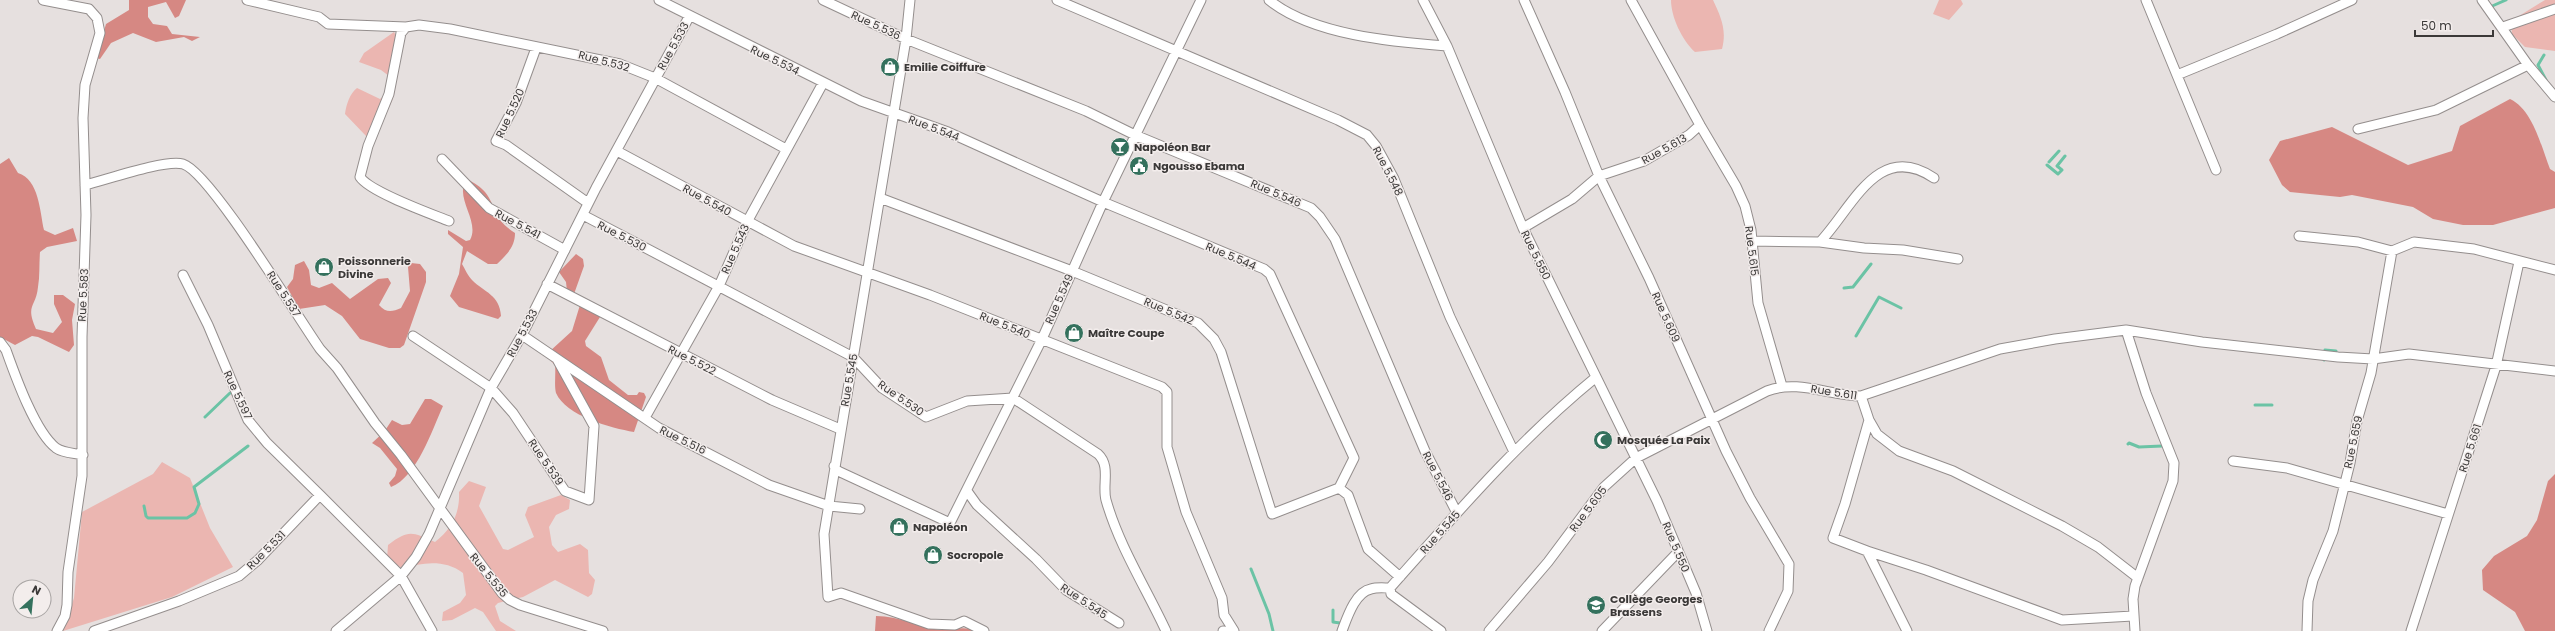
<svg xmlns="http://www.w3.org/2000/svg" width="2555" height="631" font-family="Poppins,sans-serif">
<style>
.green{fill:#ebb6b1}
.forest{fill:#d68883}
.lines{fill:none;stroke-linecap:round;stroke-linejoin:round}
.stream{stroke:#6bc3a5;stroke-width:3}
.street-casing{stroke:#948e8d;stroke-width:11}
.street{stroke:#fff;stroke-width:9}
.labels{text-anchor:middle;stroke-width:3;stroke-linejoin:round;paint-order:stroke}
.street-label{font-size:11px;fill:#3b3938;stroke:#f3edec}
.poi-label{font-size:11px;font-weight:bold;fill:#3b3938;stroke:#f3edec;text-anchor:start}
</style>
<rect width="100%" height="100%" fill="#e6e0df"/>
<path class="green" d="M1671 0H1713C1721 17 1727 30 1722 49L1695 52C1682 40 1671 17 1671 0Z
M1939 0H1961L1963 4 1949 20 1933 14Z
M2545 0H2555V51L2525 47 2512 34 2511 21Z
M394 32C405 53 401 50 397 70 395 78 396 87 394 95 390 111 377 124 367 137L345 114C346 105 350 93 357 88L380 99 387 93 389 76 381 70 359 62 364 53Z
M162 462 190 478 210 528 233 567 172 597 63 631 74 598 82 512 153 474Z
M469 481 486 487 479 506 503 549 508 550 534 537 525 515 528 507 561 495 570 500 569 509 556 515 549 527 552 545 558 552 580 544 588 550 589 573 595 580 592 594 588 597 555 580 523 597 498 603 495 606 500 621 516 631H496L483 612 475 608 452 620 442 621 443 612 460 603 466 595 463 573C444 559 423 563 402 568L387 559 388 545C409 529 412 532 435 542 452 529 460 513 459 492Z"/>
<path class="forest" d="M129 0H186L179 16 175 18 166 2 148 7V17L153 24 167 26 172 34 200 37 192 41 184 37 156 42 133 33 111 43 100 59 96 58 106 24 129 10Z
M2510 99C2533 110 2541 146 2550 169L2555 172V208L2493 225H2463L2433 219 2413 207 2352 195 2340 197 2290 192 2282 185 2269 160 2280 141 2332 127 2408 165 2452 151 2460 126Z
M9 158 18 173C39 179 40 212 44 230L55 235 73 228 77 241 47 247 40 252C39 264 40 276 38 287 36 308 25 304 36 329L53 333 62 322 54 304V295H63L75 304 72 320 74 345 69 352 38 337 32 336 15 345 0 337V164Z
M469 180C474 183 481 187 485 192 498 209 492 218 515 233 515 247 507 254 497 264H488L467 251 462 264C465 269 468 276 472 280 484 292 500 295 501 316L498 319 459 307 450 296 459 274 463 247 448 234V230L466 241 470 240C480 222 456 200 465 182Z
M576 254 583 259 584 266 574 294 592 305 600 317 585 341 586 346 601 357 609 380 628 395H637L639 392 644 393 646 397 634 432C611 428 566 416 556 393 554 385 556 373 555 365L551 361 549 352 572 331 580 305 567 291 566 282 559 272Z
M304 261 309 270 311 285 319 288 332 283 350 299 378 279 388 278 391 283 379 305C386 313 392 312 401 308L410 291 408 267 411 263 420 264 426 272V282L404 345 400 348H389L360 339 342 316 325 305 299 309 287 287 293 279 295 265Z
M425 399H431L443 406C432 430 417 477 391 487L389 483 395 476 397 469 380 448 372 443 384 432 392 420 402 425 410 424Z
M2555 474V631H2525L2515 612 2483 590 2482 570 2494 556 2527 536 2537 520 2548 481Z
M876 616C900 616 916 626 939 630 952 631 963 625 976 631H875Z"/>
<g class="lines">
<path class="stream" d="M2490 7 2506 0
M2544 55 2538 65 2546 80
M2049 162 2059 151
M2047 165 2058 174 2062 170 2057 166 2065 156
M1844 288 1853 287 1871 264
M1856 336 1879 297 1901 308
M2324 360 2325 350 2336 351
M2255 405H2272
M205 417 230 393
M2128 444 2129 443 2139 447 2162 446
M144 506 146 516 148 518H187L195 513 199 504 194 487 248 446
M1251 569 1269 614 1273 631
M1333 610V622L1340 623"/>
<g class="street-casing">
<path id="street" d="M43 0 89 9 97 18 100 33 85 85 83 118 86 215 82 337V476L68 572 67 605 65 616 57 631
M247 0 319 17 328 24 406 27 419 25 450 29 620 64 655 78 786 149
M659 0 861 101 948 132 1103 202 1264 269 1270 274 1354 458 1339 488 1348 495 1368 549 1400 577
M823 0 906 39 1086 111 1135 135 1311 208 1320 217 1335 239 1425 451 1457 513
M910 0 906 39 824 534 828 597 841 593 929 624 955 625 964 621 984 631
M1057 0 1338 120 1367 135 1376 146 1394 179 1450 317 1514 452
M1269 0C1312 35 1393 42 1447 46L1523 228 1657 501 1696 593 1707 631
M1423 0 1447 46
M1524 0 1565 92 1599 176 1649 278 1726 451 1750 498 1789 564 1788 591 1769 631
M2146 0 2216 170
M2482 0 2528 65 2555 97
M406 27 401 33 389 94 368 146 360 177C370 192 429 213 449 221
M2503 27 2555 9
M536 48 516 103 496 141 506 145 588 203
M2177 75 2277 34 2352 0
M1700 125 1736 186 1745 206 1751 230 1758 303 1782 386
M2358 129 2436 110 2528 65
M617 151 794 246 930 295 1162 387 1167 392V447L1186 512 1222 598 1224 615 1234 631
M442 159 489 208 565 250
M85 185C106 180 165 159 183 164 210 172 298 318 320 349L337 368 375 423 401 455 502 593 510 600 520 605 603 631
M880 198 1072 271 1198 323 1214 339 1221 352 1272 514 1339 488
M583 215 853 357 882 388 926 417 967 401 1013 398 1098 454C1111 466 1102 485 1106 500 1119 546 1146 588 1166 631
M1523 228 1572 199 1599 176 1644 161 1689 135 1700 125 1631 0
M2299 236 2358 242 2392 251 2414 242 2474 249 2555 270
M1751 241 1820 242 1864 248 1903 250 1958 259
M1820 242C1853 207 1878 140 1934 178
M183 275 208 325 248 420 267 443 320 495
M547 284 772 400 840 429
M2126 330 2146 393 2174 463 2173 481 2168 495 2135 586 2133 599 2135 631
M522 335 659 428 769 485 829 506 860 509
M413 336 491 388 513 413 565 491 589 500 594 426 557 359
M0 342 6 350C15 375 35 432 56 448 63 453 74 453 83 455
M1861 396 2000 349 2055 339 2126 330 2202 342 2338 357 2373 359 2409 354 2555 371
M647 414 719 286 747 222 823 83
M1869 420 1877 434 1899 451 1953 471 2062 526 2098 547 2138 578
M2233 461 2287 468 2448 514
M834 466 838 471 950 523 1042 339 1103 202 1201 0
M967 491 977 505 1036 559 1066 590 1119 623
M1867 551 1926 570 2062 620 2133 616
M1390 588 1391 594 1441 631
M94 631 179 601 239 576 258 560 320 495 401 576 432 631
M336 631 401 576 416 557 429 534 491 388 522 335 596 188 689 17
M1223 631H1224
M1342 631C1347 618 1355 592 1371 589 1377 587 1384 588 1390 588 1455 515 1519 440 1595 378
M1489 631 1548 562 1604 487 1636 458 1767 391C1798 379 1830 396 1861 396L1869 420 1845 504 1833 538 1867 551 1907 631
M1602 631 1678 552
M2307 631 2308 601 2313 580 2333 531 2350 463 2357 421 2371 373 2392 251
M2411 631 2496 366 2519 262"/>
</g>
<use href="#street" class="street"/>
</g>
<defs>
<g id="shop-disc" transform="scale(1)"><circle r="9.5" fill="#34715d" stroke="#f3edec"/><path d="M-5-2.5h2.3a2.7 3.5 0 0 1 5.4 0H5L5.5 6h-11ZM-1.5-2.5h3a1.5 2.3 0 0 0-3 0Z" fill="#fff"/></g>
<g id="bar-disc" transform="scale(1)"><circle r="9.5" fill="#34715d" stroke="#f3edec"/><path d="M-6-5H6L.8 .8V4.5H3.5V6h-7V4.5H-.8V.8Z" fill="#fff"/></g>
<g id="civic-disc" transform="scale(1)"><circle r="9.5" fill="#34715d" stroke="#f3edec"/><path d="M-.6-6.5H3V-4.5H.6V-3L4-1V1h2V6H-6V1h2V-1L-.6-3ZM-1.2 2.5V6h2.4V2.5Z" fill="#fff"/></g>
<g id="mosque-disc" transform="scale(1)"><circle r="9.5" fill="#34715d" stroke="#f3edec"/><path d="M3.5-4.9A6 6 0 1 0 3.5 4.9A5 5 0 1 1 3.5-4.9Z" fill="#fff"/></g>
<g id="school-disc" transform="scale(1)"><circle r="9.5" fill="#34715d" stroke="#f3edec"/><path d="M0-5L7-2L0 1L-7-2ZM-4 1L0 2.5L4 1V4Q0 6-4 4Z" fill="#fff"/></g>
</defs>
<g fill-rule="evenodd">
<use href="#shop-disc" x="890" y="67"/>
<use href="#bar-disc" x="1120" y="147"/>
<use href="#civic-disc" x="1139" y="166"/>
<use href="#shop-disc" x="324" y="267"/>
<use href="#shop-disc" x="1074" y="333"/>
<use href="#mosque-disc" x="1603" y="440"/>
<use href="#shop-disc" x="899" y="527"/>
<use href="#shop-disc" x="933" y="555"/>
<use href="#school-disc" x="1596" y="605"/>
</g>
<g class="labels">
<g class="street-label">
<text transform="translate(876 25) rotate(25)" y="4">Rue 5.536</text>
<text transform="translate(673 46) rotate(-61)" y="4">Rue 5.533</text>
<text transform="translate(775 60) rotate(26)" y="4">Rue 5.534</text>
<text transform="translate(604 61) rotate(15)" y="4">Rue 5.532</text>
<text transform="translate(510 113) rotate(-65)" y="4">Rue 5.520</text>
<text transform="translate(934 128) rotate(21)" y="4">Rue 5.544</text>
<text transform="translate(1664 149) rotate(-29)" y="4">Rue 5.613</text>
<text transform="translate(1388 171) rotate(63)" y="4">Rue 5.548</text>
<text transform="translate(1276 193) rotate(23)" y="4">Rue 5.546</text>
<text transform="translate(707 200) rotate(29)" y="4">Rue 5.540</text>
<text transform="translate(518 224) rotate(28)" y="4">Rue 5.541</text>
<text transform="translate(622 236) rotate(27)" y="4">Rue 5.530</text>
<text transform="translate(735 249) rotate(-66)" y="4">Rue 5.543</text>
<text transform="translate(1752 251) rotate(83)" y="4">Rue 5.615</text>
<text transform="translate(1536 255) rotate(64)" y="4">Rue 5.550</text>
<text transform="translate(1231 256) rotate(23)" y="4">Rue 5.544</text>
<text transform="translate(284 294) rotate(57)" y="4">Rue 5.537</text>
<text transform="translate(83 295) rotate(-87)" y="4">Rue 5.583</text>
<text transform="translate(1059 299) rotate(-66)" y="4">Rue 5.549</text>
<text transform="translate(1169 311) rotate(23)" y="4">Rue 5.542</text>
<text transform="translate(1666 317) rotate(66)" y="4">Rue 5.609</text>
<text transform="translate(1005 325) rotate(22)" y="4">Rue 5.540</text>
<text transform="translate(522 333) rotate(-62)" y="4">Rue 5.533</text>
<text transform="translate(692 360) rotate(27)" y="4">Rue 5.522</text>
<text transform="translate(849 380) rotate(-80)" y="4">Rue 5.545</text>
<text transform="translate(1834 392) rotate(9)" y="4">Rue 5.611</text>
<text transform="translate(238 395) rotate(65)" y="4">Rue 5.597</text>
<text transform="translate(901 398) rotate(35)" y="4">Rue 5.530</text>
<text transform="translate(683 440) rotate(26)" y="4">Rue 5.516</text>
<text transform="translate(2353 442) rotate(-78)" y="4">Rue 5.659</text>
<text transform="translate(2470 448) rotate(-72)" y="4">Rue 5.661</text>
<text transform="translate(546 462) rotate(56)" y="4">Rue 5.539</text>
<text transform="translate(1438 476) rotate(63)" y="4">Rue 5.546</text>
<text transform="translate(1588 509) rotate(-53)" y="4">Rue 5.605</text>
<text transform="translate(1440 532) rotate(-48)" y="4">Rue 5.545</text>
<text transform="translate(1676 547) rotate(67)" y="4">Rue 5.550</text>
<text transform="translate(266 550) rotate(-45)" y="4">Rue 5.531</text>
<text transform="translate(489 575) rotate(51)" y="4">Rue 5.535</text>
<text transform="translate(1084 601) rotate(34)" y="4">Rue 5.545</text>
</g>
<g class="poi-label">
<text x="904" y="71">Emilie Coiffure</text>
<text x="1134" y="151">Napoléon Bar</text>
<text x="1153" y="170">Ngousso Ebama</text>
<text x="338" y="265">Poissonnerie<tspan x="338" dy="13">Divine</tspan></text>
<text x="1088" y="337">Maître Coupe</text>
<text x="1617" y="444">Mosquée La Paix</text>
<text x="913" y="531">Napoléon</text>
<text x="947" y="559">Socropole</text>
<text x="1610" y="603">Collège Georges<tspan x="1610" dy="13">Brassens</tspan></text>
</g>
</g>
<g transform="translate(32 599) rotate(27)"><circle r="19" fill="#f3edec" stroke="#a9a5a4"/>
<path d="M0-3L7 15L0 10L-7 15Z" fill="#34715d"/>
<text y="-6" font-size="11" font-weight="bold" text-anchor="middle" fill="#3b3938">N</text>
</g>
<path d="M2415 30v6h78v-6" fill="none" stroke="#3b3938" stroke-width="2"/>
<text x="2421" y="30" font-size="12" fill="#3b3938" stroke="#f3edec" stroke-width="3" paint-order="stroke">50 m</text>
</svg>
